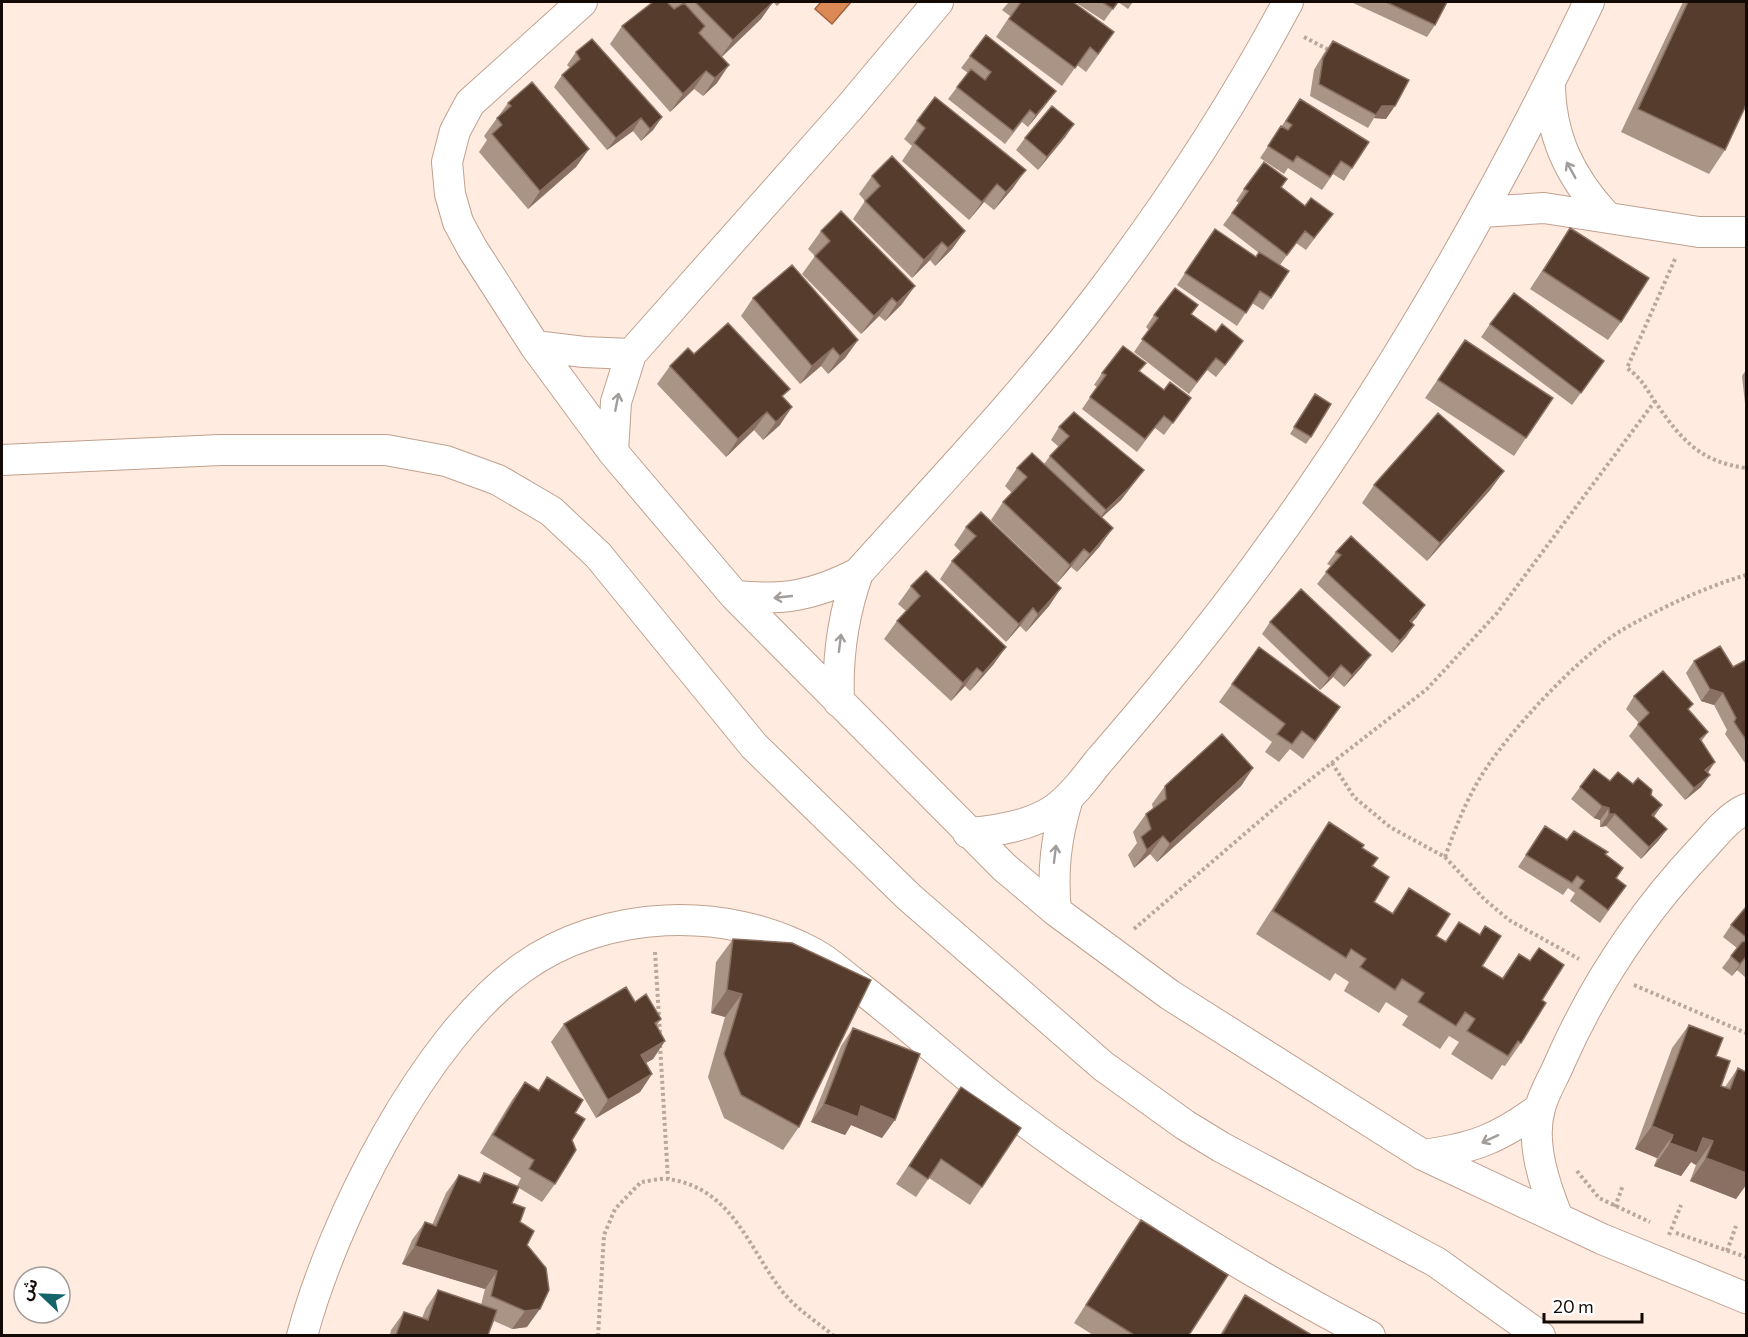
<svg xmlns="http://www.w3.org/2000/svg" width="1748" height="1337" font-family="Commissioner,'Noto Sans Arabic',sans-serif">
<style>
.water{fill:#dd8955;stroke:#a1633d;stroke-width:1.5}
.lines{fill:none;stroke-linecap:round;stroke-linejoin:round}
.minor-casing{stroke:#c0a190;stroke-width:32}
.path{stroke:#b8a79d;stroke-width:4;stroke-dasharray:3 3;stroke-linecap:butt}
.minor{stroke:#fff;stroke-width:30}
.wall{fill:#aa9486}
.shaded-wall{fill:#897062}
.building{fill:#563c2c;stroke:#897062;stroke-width:1.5}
.oneway{stroke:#a19d9b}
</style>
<rect width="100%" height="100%" fill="#ffebdf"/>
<path class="water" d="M821 2H851L832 24 815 9Z"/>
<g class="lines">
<g class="minor-casing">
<path id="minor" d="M582 2 470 103 455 131 447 162 450 194 458 222 472 248 535 346 613 452 735 596 1004 867 1056 911 1170 995 1423 1155 1602 1239 1746 1298
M1550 82C1550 136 1570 177 1606 216
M1482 212 1544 208 1699 232H1746
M535 346 584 352 631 354
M613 452 616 402 631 354 850 107 938 2
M2 460 220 450H386L446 461 498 480 551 511 598 555 754 746 909 897 1103 1066 1185 1125 1221 1147 1436 1262 1540 1336
M735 596C784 601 815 595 858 573 939 483 1023 395 1096 299 1167 206 1233 105 1288 2
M839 702C837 657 843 615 858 573
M968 833C998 831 1030 826 1055 809 1072 796 1085 779 1098 762 1119 738 1140 713 1160 689 1333 481 1473 245 1589 2
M1056 911C1052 871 1056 837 1068 798
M1423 1155C1474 1148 1498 1139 1540 1108
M1558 1218C1545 1186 1530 1143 1540 1108 1544 1092 1554 1077 1560 1062 1594 985 1642 913 1700 851 1715 835 1727 818 1746 809
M302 1336C333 1220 423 1039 522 968 604 909 726 905 813 953 830 962 844 976 859 987 910 1026 957 1070 1008 1109 1122 1196 1243 1269 1370 1336"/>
</g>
<path class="path" d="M1304 37 1329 50
M1675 259 1627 368C1643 380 1645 387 1656 403 1681 440 1701 462 1746 468
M1332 763 1354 797 1390 827 1445 857 1484 899 1509 920 1579 959
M1445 857C1455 829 1465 803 1480 778 1506 734 1579 656 1622 630 1662 607 1703 588 1746 575
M1134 929 1284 800 1427 689 1497 613 1655 401
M655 952 660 1034
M1634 985 1746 1033
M660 1045 668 1179
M1577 1171 1599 1198 1650 1222
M1615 1207 1623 1185
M1676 1233 1746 1257
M1669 1235 1681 1205
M1727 1251 1736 1226
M598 1336 604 1235 615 1209 641 1182C649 1181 660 1178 668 1179 732 1188 748 1247 782 1291 796 1309 816 1321 834 1336"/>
<use href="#minor" class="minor"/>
</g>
<path class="wall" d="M653 2H781L777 6 773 2 761 19 722 57 717 83 703 96 694 89 670 112 610 44 622 26Z
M1009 2H1073L1102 50 1086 72 1077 65 1062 86 996 37 1010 16 1002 10Z
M1075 2H1133L1128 9 1118 2 1104 21Z
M1351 2H1447L1435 25 1427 37Z
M1683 2H1746L1725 150 1709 174 1621 132Z
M1333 41 1386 119 1374 118 1368 128 1310 96 1314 70 1324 53Z
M576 52 662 117 653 130 641 141 633 131 607 150 554 87 562 75 570 68 567 65Z
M970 56 1056 91 1047 103 1028 127 1022 122 1005 144 948 99 968 73 961 68Z
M1300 99 1352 168 1344 181 1333 174 1322 190 1288 168 1284 174 1260 158Z
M508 103 589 149 576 167 528 209 479 152 487 140 484 136Z
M917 121 1013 188 994 210 984 202 969 220 902 161 912 146 904 139Z
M1066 136 1038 170 1016 150 1025 138Z
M872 176 965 231 952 249 935 266 930 260 912 278 853 219 865 201 859 194Z
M1287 179 1281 187 1324 226 1306 250 1296 243 1280 265 1289 271 1263 310 1252 303 1237 326 1177 285 1215 229 1256 257 1259 253 1223 225 1239 203 1236 201 1244 189Z
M1570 228 1621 322 1608 340 1530 289Z
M821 231 902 304 885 321 879 316 861 334 802 274 815 256 808 249Z
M753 298 858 340 845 358 828 374 821 366 800 384 741 316Z
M1191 314 1235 353 1216 377 1207 370 1189 394 1134 352 1149 330 1146 327 1154 315Z
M1490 324 1604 361 1572 405 1481 337Z
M1746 335V360L1745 338Z
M1465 340 1526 438 1514 456 1425 398Z
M694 354 784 398 780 425 763 440 754 430 726 457 657 384 670 366Z
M1746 370V412L1742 376Z
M1140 371 1164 390 1191 398 1164 435 1155 428 1137 452 1082 409 1097 387 1094 385 1102 373Z
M1311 400V437L1306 444 1290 434Z
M1059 427 1144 470 1121 500 1101 518 1100 546 1077 572 1071 567 1057 583 991 520 1003 502 1012 493 1005 486 1017 468 1044 464 1050 456 1059 447 1051 440Z
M1374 485 1491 489 1427 561 1362 503Z
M966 527 1061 588 1049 606 1026 632 1020 626 1006 642 940 579 952 561 961 552 954 545Z
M1351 536 1417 617 1412 622 1414 625 1406 637 1392 653 1317 584 1331 566 1327 564 1336 552Z
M911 586 1006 647 993 665 970 691 965 686 951 701 884 639 897 621 906 611 898 604Z
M1270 622 1362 667 1344 687 1333 677 1320 690 1262 634Z
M1746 660V762L1745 763 1725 734 1727 730 1714 705 1701 701 1686 673 1694 661 1733 667Z
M1232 684 1328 725 1303 759 1290 749 1279 762 1265 752 1272 742 1219 702Z
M1634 696 1689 710 1708 732 1701 742 1708 773 1701 787 1685 800 1629 736 1639 723 1626 709Z
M1253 768 1241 786 1157 862 1150 854 1134 868 1128 855 1137 843 1133 832 1146 814 1153 809 1152 804 1165 786Z
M1610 781 1633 784 1651 795 1662 805 1654 817 1667 829 1658 841 1641 859 1606 826 1600 827V820L1594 818 1571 799 1580 787Z
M1329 822 1362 848 1372 866 1374 902 1392 913 1409 888 1436 936 1445 942 1459 922 1479 935 1485 926 1482 966 1502 978 1519 954 1530 961 1539 948 1542 1000 1521 1043 1505 1066 1502 1065 1492 1080 1451 1054 1459 1042 1449 1036 1440 1049 1402 1025 1408 1016 1386 1002 1379 1013 1344 991 1349 982 1335 973 1330 981 1256 934 1313 845Z
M1545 826 1567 840 1606 855 1616 878 1626 886 1600 923 1570 901 1575 893 1568 888 1563 895 1518 867Z
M1746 907V978L1737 970 1732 976 1722 968 1737 948 1723 937 1731 925Z
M733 939 799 1127 783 1150 724 1118 708 1077 725 1017 711 1013 716 962Z
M635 1002 661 1019 657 1025 665 1041 653 1059 646 1063 652 1074 640 1092 596 1118 551 1042 564 1024Z
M1689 1025 1716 1056 1721 1086 1725 1087 1738 1068 1746 1185 1736 1199 1690 1181 1696 1165 1691 1162 1681 1176 1654 1166 1657 1158 1635 1149 1672 1048Z
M853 1028 882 1138 851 1125 845 1135 811 1122 841 1046Z
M547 1077 575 1113 572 1140 555 1184 542 1202 519 1188 512 1203 520 1222 527 1245V1327L512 1329 494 1321 488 1335H390L391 1330 404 1312 422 1318 426 1308 438 1290 481 1305 485 1289 402 1264 412 1240 425 1222 432 1225 446 1193 459 1175 478 1183 484 1173 517 1186 521 1178 480 1153 512 1100 525 1082 538 1090Z
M961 1087 982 1187 970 1205 929 1178 916 1197 896 1184Z
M1141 1220 1189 1335H1093L1074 1323 1128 1238Z
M1245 1295 1309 1335H1220L1233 1313Z"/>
<path class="shaded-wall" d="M773 2 761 19 720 58 733 40Z
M729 65 717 83 703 96 715 78Z
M706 71 694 89 670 112 683 94Z
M1056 91 1047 103 1028 127 1036 115Z
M1382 106H1395L1386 119 1374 118Z
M662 117 653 130 641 141 650 129Z
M641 118 633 131 607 150 616 138Z
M1074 124 1066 136 1038 170 1047 157Z
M589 149 576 167 528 209 540 191Z
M1026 170 1013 188 994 210 1006 192Z
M997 184 984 202 969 220 982 202Z
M965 231 952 249 935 266 948 248Z
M942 242 930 260 912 278 924 260Z
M915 286 902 304 885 321 897 303Z
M892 298 879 316 861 334 874 316Z
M858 340 845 358 828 374 840 356Z
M833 348 821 366 800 384 812 366Z
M792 407 780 425 763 440 776 422Z
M767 412 754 430 726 457 738 439Z
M1144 470 1121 500 1097 522 1106 510Z
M1504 471 1491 489 1427 561 1440 543Z
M1113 528 1100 546 1077 572 1090 554Z
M1084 549 1071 567 1057 583 1070 565Z
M1061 588 1049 606 1026 632 1038 614Z
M1425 605 1417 617 1402 633 1410 621Z
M1033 608 1020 626 1006 642 1019 624Z
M1414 625 1406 637 1392 653 1400 641Z
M1006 647 993 665 970 691 983 673Z
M1371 655 1362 667 1344 687 1352 675Z
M1341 665 1333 677 1320 690 1329 678Z
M977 668 965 686 951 701 963 683Z
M1710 689 1723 693 1714 705 1701 701Z
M1715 762 1707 774 1705 770Z
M1253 768 1241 786 1157 862 1170 844Z
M1710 775 1701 787 1685 800 1694 788Z
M1662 805 1653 817 1652 815Z
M1602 806 1609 808 1600 820 1594 818Z
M1609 814H1615L1606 826 1600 827Z
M1667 829 1658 841 1641 859 1649 847Z
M1163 836 1150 854 1134 868 1147 850Z
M1746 957 1737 970 1732 976 1740 964Z
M727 990 742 994 725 1017 711 1013Z
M665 1041 653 1059 628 1073 641 1055Z
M652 1074 640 1092 596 1118 608 1100Z
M824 1104 861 1106 895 1120 882 1138 851 1125 845 1135 811 1122Z
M1652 1126 1673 1135 1657 1158 1635 1149Z
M1703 1138 1713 1141 1696 1165 1691 1162 1681 1176 1654 1166 1670 1143Z
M1706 1158 1746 1173V1185L1736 1199 1690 1181Z
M415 1246 497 1271 485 1289 402 1264Z
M540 1309 527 1327 512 1329 525 1311Z"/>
<path class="building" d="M653 2H667L674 9 684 3 705 26 699 33 729 65 715 78 706 71 683 94 622 26Z
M695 2H773L733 40Z
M1021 2H1073L1114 32 1098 54 1090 47 1075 68 1009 19Z
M1102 2H1118L1113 9Z
M1386 2H1447L1435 25Z
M1688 2H1746V105L1725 150 1638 109Z
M986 35 1056 91 1036 115 1030 110 1013 131 957 87 971 69 985 80 991 72 970 56Z
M592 39 662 117 650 129 641 118 616 138 562 75 580 59 576 52Z
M1333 41 1409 80 1395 106H1382L1376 115 1319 84 1323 58Z
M532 82 589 149 540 191 492 134 502 125 497 118 511 106 508 103Z
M935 97 1026 170 1006 192 997 184 982 202 914 143 925 128 917 121Z
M1300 99 1369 142 1352 168 1341 161 1330 177 1297 156 1293 162 1268 146 1281 126 1288 130 1292 125 1286 121Z
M1052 106 1074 124 1047 157 1025 138Z
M892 156 965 231 948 248 942 242 924 260 865 201 880 186 872 176Z
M1264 162 1287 179 1281 187 1305 206 1311 198 1333 214 1314 238 1305 231 1287 255 1232 213 1248 191 1244 189Z
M841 211 915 286 897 303 892 298 874 316 815 256 830 241 821 231Z
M1570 228 1649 278 1621 322 1543 271Z
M1215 229 1256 257 1259 252 1289 271 1271 298 1260 291 1246 313 1185 273Z
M792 265 858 340 840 356 833 348 812 366 753 298Z
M1175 288 1198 305 1191 314 1216 332 1222 324 1243 341 1225 365 1216 358 1197 382 1142 339 1158 318 1154 315Z
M1514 293 1604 361 1581 393 1490 324Z
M728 323 790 389 782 396 792 407 776 422 767 412 738 439 670 366 688 348 694 354Z
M1465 340 1553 398 1526 438 1438 380Z
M1123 346 1146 363 1139 371 1164 390 1170 382 1191 398 1173 423 1164 416 1145 439 1090 397 1106 375 1102 373Z
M1315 394 1331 404 1311 437 1294 427Z
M1074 412 1144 470 1129 488 1106 510 1050 456 1069 436 1059 427Z
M1438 413 1504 471 1440 543 1374 485Z
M1032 453 1113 528 1090 554 1084 549 1070 565 1003 502 1027 477 1017 468Z
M981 512 1061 588 1038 614 1033 608 1019 624 952 561 976 536 966 527Z
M1351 536 1425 605 1410 621 1414 625 1400 641 1326 572 1341 555 1336 552Z
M926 571 1006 647 983 673 977 668 963 683 897 621 920 596 911 586Z
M1301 589 1371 655 1352 675 1341 665 1329 678 1270 622Z
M1720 646 1733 667 1746 660V740L1734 722 1736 718 1723 693 1710 689 1694 661Z
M1259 647 1340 707 1315 741 1302 731 1292 744 1277 734 1285 724 1232 684Z
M1663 671 1693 704 1688 709 1708 732 1700 739 1715 762 1705 770 1710 775 1694 788 1638 724 1649 713 1634 696Z
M1222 734 1253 768 1170 844 1163 836 1147 850 1141 837 1151 829 1146 814 1166 799 1165 786Z
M1594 769 1610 781 1618 772 1633 784 1638 778 1652 790 1651 795 1662 805 1652 815 1667 829 1649 847 1615 814H1609V808L1602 806 1580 787Z
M1329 822 1364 845 1362 848 1378 858 1372 866 1389 877 1374 902 1393 914 1409 888 1450 914 1436 936 1446 942 1459 922 1480 935 1485 926 1501 936 1482 966 1503 979 1519 954 1530 961 1539 948 1564 965 1542 1000 1546 1003 1521 1043 1518 1041 1508 1056 1467 1031 1475 1019 1465 1012 1456 1026 1418 1002 1424 993 1402 979 1395 990 1360 967 1366 959 1351 949 1346 958 1273 911Z
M1545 826 1567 840 1574 831 1608 852 1605 854 1623 868 1616 878 1626 886 1608 910 1579 888 1584 881 1577 876 1572 883 1526 855Z
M1746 907V937L1731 925Z
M733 939 792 943 871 980 799 1127 741 1095 724 1054 742 994 727 990Z
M1746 941V958V957L1740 964 1731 956 1742 942Z
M626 987 635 1002 646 994 661 1019 655 1023 665 1041 641 1055 652 1074 608 1100 564 1024Z
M1689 1025 1723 1038 1716 1056 1730 1061 1721 1086 1730 1089 1738 1068 1746 1072V1173L1706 1158 1713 1141 1703 1138 1697 1153 1670 1143 1673 1135 1652 1126Z
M853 1028 920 1054 895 1120 861 1106 858 1117 824 1104Z
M547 1077 583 1100 575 1113 585 1119 572 1140 576 1150 555 1184 529 1169 534 1160 493 1135 525 1082 539 1091Z
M961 1087 1021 1128 982 1187 941 1159 928 1179 909 1166Z
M484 1173 519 1187 512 1203 525 1208 520 1222 534 1231 527 1245 546 1268 549 1290 540 1309 525 1311 491 1296 497 1271 415 1246 425 1222 436 1226 459 1175 480 1183Z
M1141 1220 1228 1275 1189 1335H1134L1086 1305Z
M438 1290 497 1310 488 1335H396L404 1312 428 1320Z
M1245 1295 1310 1334 1309 1335H1222Z"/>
<defs><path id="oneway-shaft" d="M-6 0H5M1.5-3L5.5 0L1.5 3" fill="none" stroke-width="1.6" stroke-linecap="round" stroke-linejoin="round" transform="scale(1.5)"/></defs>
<g class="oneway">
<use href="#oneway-shaft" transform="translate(1571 170) rotate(-119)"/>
<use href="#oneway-shaft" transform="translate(617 402) rotate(-79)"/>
<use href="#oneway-shaft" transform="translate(783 597) rotate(174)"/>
<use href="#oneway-shaft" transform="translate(840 643) rotate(-83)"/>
<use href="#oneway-shaft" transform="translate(1055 854) rotate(-83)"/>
<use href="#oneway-shaft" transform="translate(1490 1139) rotate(155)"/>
</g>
<rect width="1748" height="1337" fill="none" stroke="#140a05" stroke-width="6"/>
<g transform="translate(42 1295) rotate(293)"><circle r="28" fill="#ffffff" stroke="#a19d9b" stroke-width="1.5"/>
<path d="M0-4.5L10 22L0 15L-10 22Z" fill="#156469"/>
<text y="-9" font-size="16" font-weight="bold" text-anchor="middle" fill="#140a05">ش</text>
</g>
<path d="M1544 1313v9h98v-9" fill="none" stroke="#140a05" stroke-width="3"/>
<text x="1553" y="1313" font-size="18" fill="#140a05" stroke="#ffffff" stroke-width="4.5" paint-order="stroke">20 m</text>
</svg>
